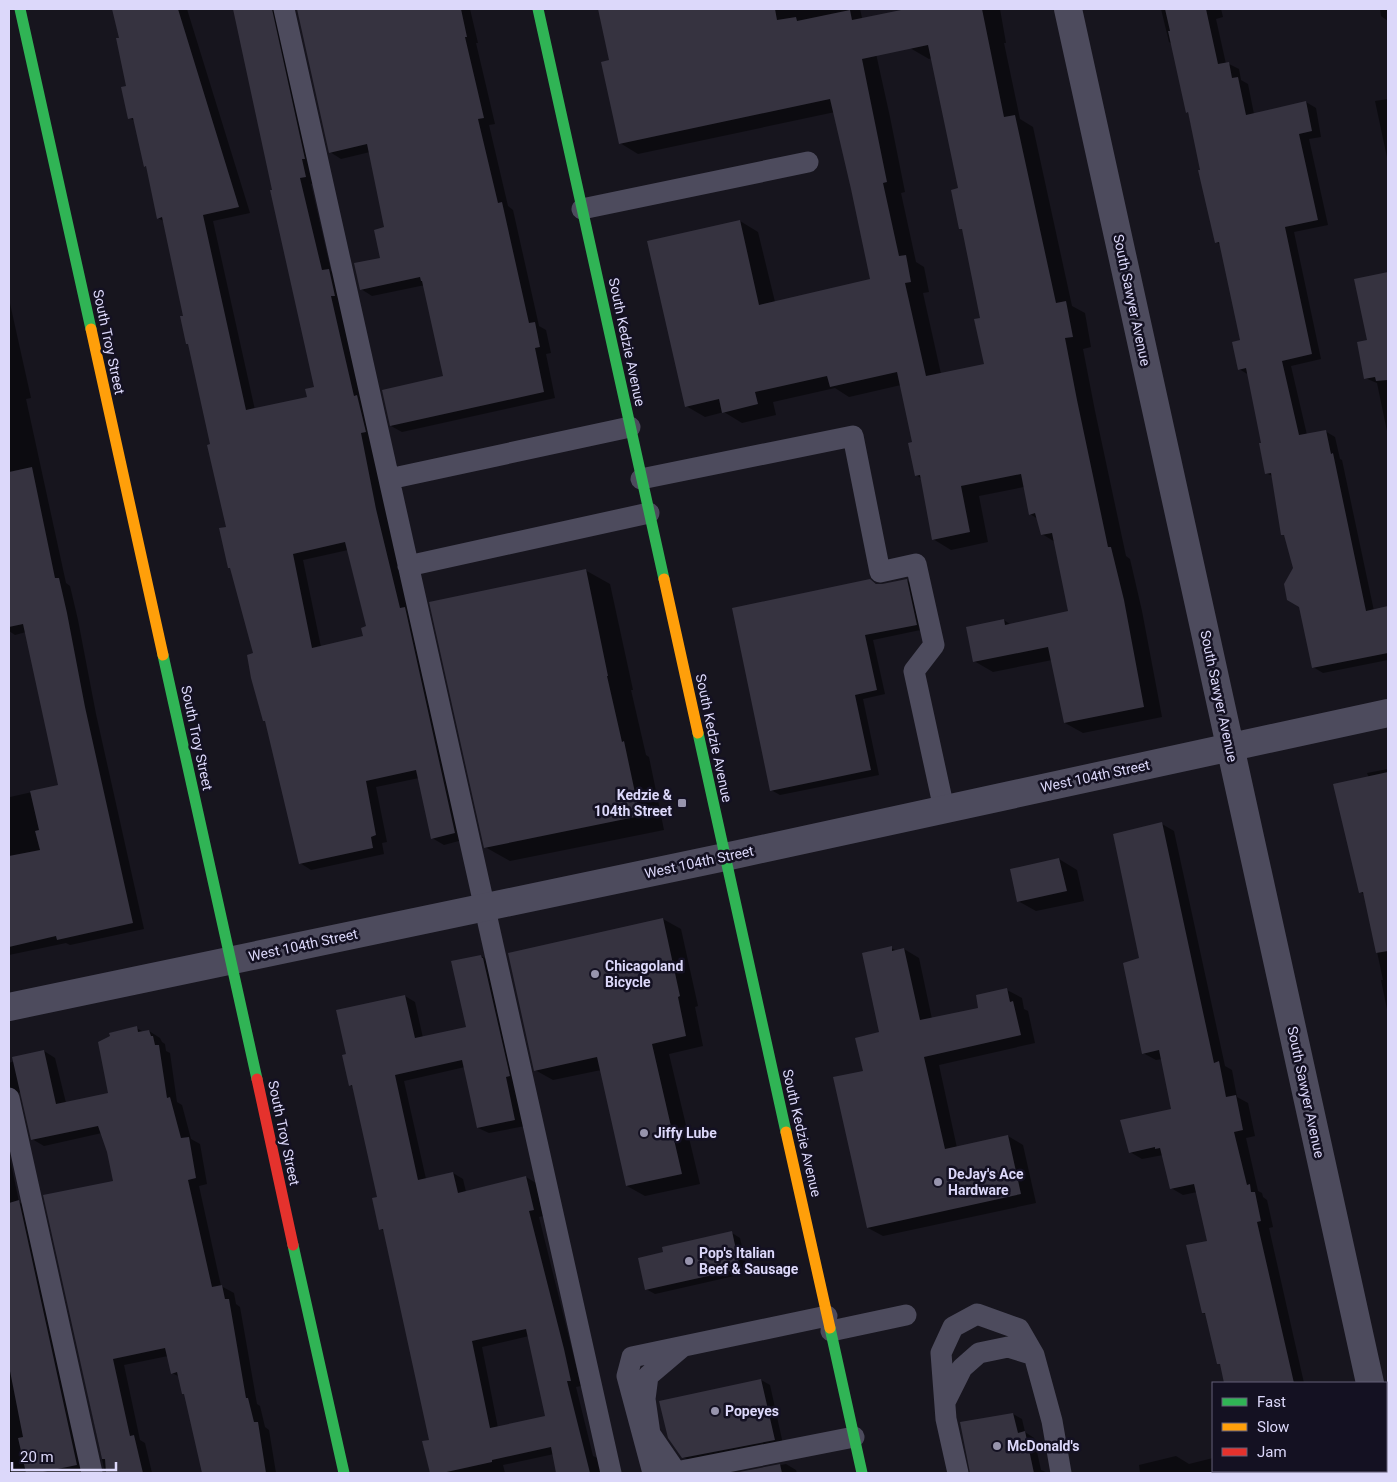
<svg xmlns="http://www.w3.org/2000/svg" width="1397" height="1482" font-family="Roboto,sans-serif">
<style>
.shadow{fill:#0007;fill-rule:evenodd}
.building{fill:#363340;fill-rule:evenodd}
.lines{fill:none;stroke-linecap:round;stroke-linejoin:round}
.lane{stroke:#4d4b5d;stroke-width:21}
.street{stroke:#4d4b5d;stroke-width:28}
.fast{stroke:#30b455;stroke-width:11}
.slow{stroke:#ff9f0a;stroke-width:11}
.jam{stroke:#e5322d;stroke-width:11}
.poi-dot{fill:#9794ad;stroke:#141122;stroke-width:2}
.labels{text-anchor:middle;stroke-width:5;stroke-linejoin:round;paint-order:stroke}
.street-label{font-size:14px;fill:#dcd8fa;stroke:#141122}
.poi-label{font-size:14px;font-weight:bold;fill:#dcd8fa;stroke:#141122;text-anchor:start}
</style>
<rect width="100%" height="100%" fill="#17151e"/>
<path class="shadow" d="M113 9H187L250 213 213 221 255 410 308 398 316 388 234 9H285L317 183 311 184 331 271 340 277 466 839 444 845 432 838 419 778 376 787 387 842 382 843 384 854 311 870 300 863 227 528 212 445 165 222 158 218 147 167 145 166 135 121 129 118 128 87 120 39ZM348 550 368 627 365 637 321 647 303 560Z
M298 9H470L478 43H476L495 124 489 125 508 206 513 210 539 326 546 330 551 353 546 354 555 398 402 432 391 426 444 377 425 285 372 296 361 289 382 259 385 228 370 152 341 159 330 152Z
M599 9H860L862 18 871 31 890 117 905 192 901 193 916 262 924 267 929 292 923 293 941 374 985 365 982 319 963 230 960 228 959 189 932 58 929 59 910 48 903 11 912 9H1000L1006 43H1004L1020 119 1033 127 1072 306 1085 313 1091 347 1083 349 1095 411 1126 556 1130 559 1142 611 1162 717 1083 733 1065 723 1052 660 993 672 974 661 1004 620 1011 625 1069 612 1055 542 1042 534 1038 519 1030 514 1024 487 979 496 988 542 951 550 933 539 922 479 916 475 913 443 901 385 849 397 835 388 773 402 776 415 742 423 724 412 705 417 686 406 740 221 758 232 775 302 872 280 835 112 638 154 620 143 610 61Z
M1161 9H1221L1223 17 1216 19 1226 64H1229L1239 69 1241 80 1248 84 1254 114 1306 102 1316 108 1321 137 1309 139 1328 225 1294 232 1321 359 1291 366 1307 435 1325 431 1335 437 1340 459 1342 460 1374 611 1388 608V660L1323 673 1313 667 1294 568 1286 537 1282 534 1272 476 1266 473 1263 444 1249 375 1239 369 1242 341 1221 245 1216 242 1202 171 1172 44 1169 42Z
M1380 9H1388V21L1381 16Z
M1388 99V162L1375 101Z
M1388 273V436L1377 383 1365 378 1369 341 1356 280Z
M9 299 31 398 26 399 66 583 70 586 78 620 96 714 144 929 70 945 66 943 9 955V793L10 797 59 786 26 632 15 635 9 631Z
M585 570 610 584 633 690H631L646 755 649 757 664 830 510 861 485 847Z
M870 580 878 585 906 580 915 585 925 629 873 640 885 694 863 699 879 775 780 795 771 790Z
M1388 769V1014L1381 980H1383L1365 895 1360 892 1369 778 1367 773Z
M1162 824 1174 831 1225 1066 1232 1070 1237 1097 1248 1103 1255 1136 1246 1138 1258 1191 1262 1193 1263 1197 1267 1200 1273 1227 1269 1228 1304 1383H1225L1221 1365 1218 1363 1207 1315 1203 1313 1208 1242 1197 1192 1183 1195 1171 1188 1163 1155 1142 1159 1130 1152 1173 1110 1162 1059 1156 1060 1143 1053 1141 959Z
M1059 859 1077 870 1084 901 1036 911 1018 901Z
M663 919 681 929 698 1006 695 1007 703 1046 669 1054 700 1184 645 1196 627 1186 601 1070 553 1080 535 1070Z
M891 948 897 951 904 949 919 958 932 1019 980 1009 1007 990 1022 998 1024 1009 1028 1011 1035 1043 939 1065 957 1148 1008 1136 1023 1145 1036 1203 883 1236 868 1228 864 1072 880 1033Z
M481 956 491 962 525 1126 489 1133 478 1128 465 1067 404 1081 426 1179 453 1173 463 1179 466 1192 526 1177 536 1183 543 1216 539 1217 581 1386 576 1387 593 1456 600 1459 603 1473H558L554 1454 503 1465 505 1473H431L424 1442 431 1441 384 1231 380 1229 378 1197 354 1088 350 1085 348 1055 405 996 415 1002 423 1038 467 1028ZM529 1336 546 1417 498 1428 482 1347Z
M136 1028 144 1032 149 1031 160 1038 162 1042 165 1044 166 1051 170 1053 177 1102 182 1105 191 1139 200 1144 207 1184 199 1186 221 1286 234 1293 236 1304 240 1307 257 1404 260 1406 265 1427 269 1430 276 1473H204L186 1395 183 1393 180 1377 172 1373 168 1356 124 1365 140 1440 145 1443 152 1473H105L45 1196 115 1182 108 1151 102 1133 44 1146 32 1139 21 1092 12 1095 9 1100V1063L44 1051 55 1058 66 1103 109 1094Z
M9 1154 19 1202 30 1208 89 1473H9Z
M732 1233 740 1238 747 1269 742 1270 743 1274 655 1294 646 1289Z
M761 1380 770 1385 783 1444 692 1462 683 1457Z
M1013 1414 1022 1419 1025 1432 1034 1438 1041 1470 1048 1473H971V1470Z
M1176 1456 1189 1464 1213 1458V1471H1330V1473H1140L1139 1465Z
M786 1464 796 1470 797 1473H741Z"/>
<path class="building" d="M112 9H178L239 207 203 215 246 410 307 397 305 389 314 387 270 190H272L233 9H272L305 159H302L306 177 300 178 322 270 329 269 335 296H331L341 340 354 396 357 395 366 432 361 433 376 509 400 608 405 607 455 833 431 839 416 770 366 781 376 835 371 837 373 848 299 864 265 721H263L251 678 247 655 253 653 230 568H228L219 528 226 527 207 445 210 444 188 344H186L180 316H183L162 217 157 219 146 166 144 167 133 118 128 119 121 87 126 86 116 38H119ZM345 542 366 626 361 628 363 636 312 648 293 554Z
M297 9H461L467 37H465L484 118 478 119 498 203 502 202 529 323 535 322 540 347 535 348 544 392 390 426 382 390 443 376 422 281H421L420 277 360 290 354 263 380 258 374 230 384 227 367 144 329 153Z
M598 9H775L777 20 796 17 797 21 850 10 852 20 906 9H982L1004 117 1015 115 1056 303 1066 301 1073 337 1065 338 1077 400 1108 547H1111L1124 600 1144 707 1064 723 1048 647 973 662 966 627 1004 619 1005 625 1068 611 1052 533 1041 535 1035 513 1029 515 1021 474 961 486 970 532 932 540 920 475 915 476 908 443 912 442 897 372 830 387 827 376 755 392 758 404 722 413 719 399 685 407 647 241 740 220 759 305 870 279 851 189 830 99 619 144 601 62 609 60ZM928 45 958 188 951 190 959 229H962L980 318 974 319 984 364 926 376 905 283 911 282 906 255 899 256 883 183 887 182 862 59Z
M1165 9H1206L1218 64 1229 62 1232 78 1238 77 1246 115 1306 101 1312 131 1299 134 1318 220 1285 227 1312 354 1282 361 1299 435 1326 430 1331 454 1333 453 1366 611 1388 606V653L1312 668 1299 607 1287 600 1284 584 1293 568 1284 535H1281L1271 473 1265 474 1259 443H1261L1246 368 1238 370 1232 342 1240 340 1219 242 1215 243 1198 170H1200L1188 112 1186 113 1168 31H1170Z
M1388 272V380L1376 381 1375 377 1364 379 1357 342 1367 340 1354 279Z
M32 467 55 578H59L67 613 85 707 133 923 57 940 56 936 9 947V856L40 850 35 831 39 830 30 791 58 785 23 624 9 627V472Z
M586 569 608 676H607L622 742 624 741 640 816 484 848 429 602Z
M870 579 876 584H882L907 579 917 625 865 635 877 690 855 695 871 770 770 791 732 608Z
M1388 772V951L1376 953 1363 892 1359 893 1333 784Z
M1162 822 1214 1063 1219 1061 1226 1097 1236 1095 1243 1130 1234 1132 1247 1185 1250 1184 1251 1192H1255L1261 1221 1257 1222 1294 1383H1224L1220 1364H1217L1205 1313H1202L1186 1245 1207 1241 1194 1184 1170 1189 1160 1148 1155 1149V1147L1129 1153 1120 1120 1171 1109 1159 1050 1142 1054 1123 963 1139 958 1113 834Z
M1059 858 1067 891 1017 902 1010 869Z
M663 918 680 996 678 997 686 1036 652 1044 682 1174 626 1186 597 1057 534 1071 508 953Z
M892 946V951L904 948 920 1020 978 1008 976 995 1007 988 1010 1002 1013 1001 1021 1035 924 1057 945 1149 1008 1135 1021 1194 867 1228 833 1077 863 1071 855 1038 879 1032 862 953Z
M481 955 482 958H483L510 1076 506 1077 515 1120 477 1128 462 1060 395 1075 418 1180 453 1172 458 1193 526 1176 534 1210 529 1211 564 1349 571 1381H567L590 1473H556L551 1447 492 1460V1462L442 1473H430L422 1441 429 1440 383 1229 379 1230 372 1198 377 1197 352 1085 349 1086 342 1055 346 1054 336 1010 405 995 415 1038 466 1027 451 961ZM526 1329 545 1416 490 1428 472 1341Z
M137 1026 138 1032 149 1030 151 1036H153L155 1045H159L167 1098 170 1097 181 1138 189 1137 196 1178 188 1180 212 1287 222 1285 225 1299H229L246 1398H248L254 1422H258L266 1473H202L184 1394H182L177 1372 171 1374 165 1348 113 1359 130 1436 134 1435 143 1473H106L105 1459H102L43 1195 113 1181 107 1152 98 1126 31 1140 12 1057 44 1050 56 1104 108 1093 98 1042 110 1036 109 1033Z
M19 1200 77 1465 38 1473H26L18 1438 23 1437 9 1366V1203Z
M732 1231 739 1264 734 1265 735 1270 645 1290 638 1258 663 1252 662 1247Z
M761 1379 775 1440 682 1458 668 1438 659 1401Z
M1013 1413 1018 1433 1025 1431 1034 1473H970L960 1422Z
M780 1464 782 1473H734Z"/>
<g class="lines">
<path class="lane" d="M284 9 611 1473
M582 209 808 162
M389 479 630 427
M641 479 853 436 880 572 916 564 934 645 914 671 944 809
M408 566 649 513
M9 1098 92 1473
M831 1331 906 1315
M946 1400 962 1368 979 1353 1008 1347 1034 1355
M676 1472 650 1434 645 1399 648 1376 681 1348
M653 1473 627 1376 632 1357 827 1316
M671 1473 854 1437
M958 1473 946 1419 941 1353 953 1327 977 1314 1019 1329 1034 1355 1052 1421 1061 1473"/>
<path class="street" d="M1068 9 1370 1383
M9 1007 725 857 1388 713
M1386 1454 1388 1466"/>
<path class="fast" d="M20 9 91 329
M538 9 664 579
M163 655 257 1079
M698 733 786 1132
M293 1245 344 1473
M830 1328 862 1473"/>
<path class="slow" d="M91 329 163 655
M664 579 698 733
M786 1132 830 1328"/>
<path class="jam" d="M257 1079 293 1245"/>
</g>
<g class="poi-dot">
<rect x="677" y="798" width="10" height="10" rx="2.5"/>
<circle cx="595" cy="974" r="5"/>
<circle cx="644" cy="1133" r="5"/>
<circle cx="938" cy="1182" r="5"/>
<circle cx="689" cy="1261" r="5"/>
<circle cx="715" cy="1411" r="5"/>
<circle cx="997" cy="1446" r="5"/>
</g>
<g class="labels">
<g class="street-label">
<text transform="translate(1132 300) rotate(78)" y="5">South Sawyer Avenue</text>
<text transform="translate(109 342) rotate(78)" y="5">South Troy Street</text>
<text transform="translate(627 342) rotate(78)" y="5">South Kedzie Avenue</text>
<text transform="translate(1219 696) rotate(78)" y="5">South Sawyer Avenue</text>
<text transform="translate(197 738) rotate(78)" y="5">South Troy Street</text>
<text transform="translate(714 738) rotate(78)" y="5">South Kedzie Avenue</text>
<text transform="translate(1095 776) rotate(-12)" y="5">West 104th Street</text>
<text transform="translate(699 862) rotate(-12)" y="5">West 104th Street</text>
<text transform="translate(303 945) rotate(-12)" y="5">West 104th Street</text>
<text transform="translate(1306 1092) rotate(78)" y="5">South Sawyer Avenue</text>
<text transform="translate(284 1133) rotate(78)" y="5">South Troy Street</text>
<text transform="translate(802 1133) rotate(77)" y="5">South Kedzie Avenue</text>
</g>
<g class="poi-label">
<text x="672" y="800" text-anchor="end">Kedzie &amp;<tspan x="672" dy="16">104th Street</tspan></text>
<text x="605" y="971">Chicagoland<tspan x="605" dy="16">Bicycle</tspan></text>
<text x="654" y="1138">Jiffy Lube</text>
<text x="948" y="1179">DeJay's Ace<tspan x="948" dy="16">Hardware</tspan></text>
<text x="699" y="1258">Pop's Italian<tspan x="699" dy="16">Beef &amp; Sausage</tspan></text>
<text x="725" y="1416">Popeyes</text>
<text x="1007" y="1451">McDonald's</text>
</g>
</g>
<rect width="1397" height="1482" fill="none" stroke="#dcd8fa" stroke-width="20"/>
<rect x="1212" y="1382" width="175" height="90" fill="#141122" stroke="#646178"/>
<rect x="1222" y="1398" width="25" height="8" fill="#30b455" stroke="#646178"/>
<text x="1257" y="1407" font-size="15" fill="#dcd8fa">Fast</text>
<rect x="1222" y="1423" width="25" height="8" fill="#ff9f0a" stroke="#646178"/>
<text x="1257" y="1432" font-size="15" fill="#dcd8fa">Slow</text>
<rect x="1222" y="1448" width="25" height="8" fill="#e5322d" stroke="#646178"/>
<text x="1257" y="1457" font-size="15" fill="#dcd8fa">Jam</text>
<path d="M12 1462v8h104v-8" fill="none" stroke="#dcd8fa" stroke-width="2.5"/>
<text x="20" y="1462" font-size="15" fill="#dcd8fa" stroke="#141122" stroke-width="4" paint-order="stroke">20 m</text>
</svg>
